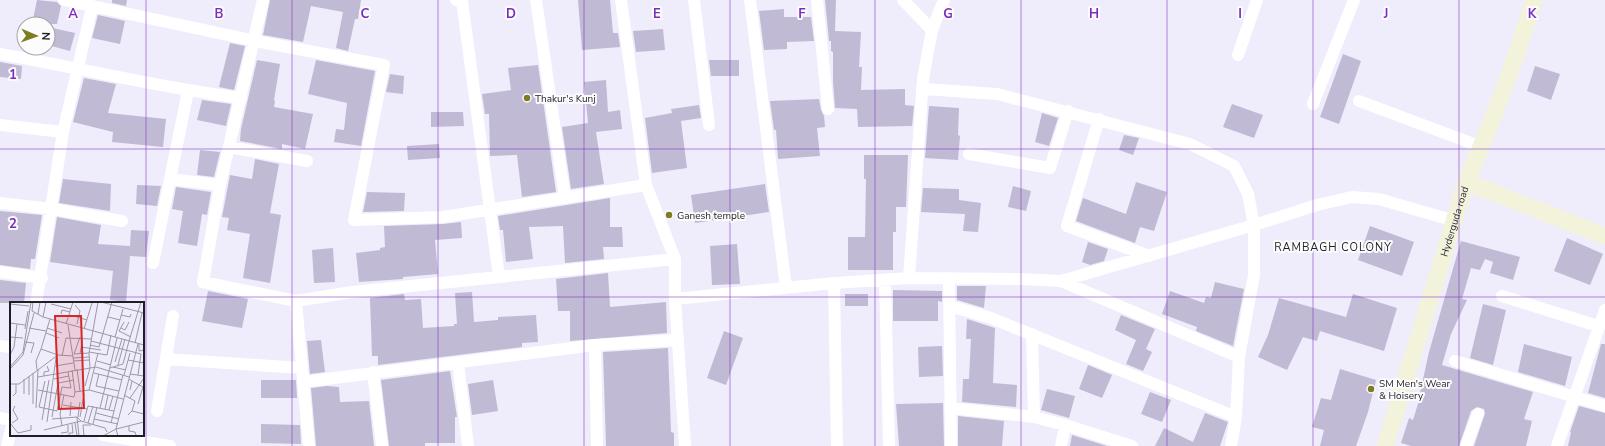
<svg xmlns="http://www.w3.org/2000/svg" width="1605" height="446" font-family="'Nunito Sans',sans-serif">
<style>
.building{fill:#c0bad5}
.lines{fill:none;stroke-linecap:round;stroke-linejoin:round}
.street{stroke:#fff;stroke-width:12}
.secondary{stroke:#f3f3dc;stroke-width:17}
.grid{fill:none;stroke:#7b2cbf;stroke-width:1;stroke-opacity:0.55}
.poi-dot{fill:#7e7c23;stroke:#fcfcfc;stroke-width:1.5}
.labels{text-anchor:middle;stroke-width:4;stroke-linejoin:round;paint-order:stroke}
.poi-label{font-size:10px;fill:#1f1d26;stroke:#fcfcfc;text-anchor:start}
.street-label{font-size:10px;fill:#1f1d26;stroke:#fcfcfc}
.neighbourhood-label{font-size:11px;letter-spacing:1px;fill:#1f1d26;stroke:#fcfcfc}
.inset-road{fill:none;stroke:#9c99a6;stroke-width:1}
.view{fill:#d62828;fill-opacity:0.15;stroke:#d62828;stroke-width:2}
.inset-edge{fill:none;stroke:#1f1d26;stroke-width:2}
.grid-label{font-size:13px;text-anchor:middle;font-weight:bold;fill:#7b2cbf;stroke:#fcfcfc;stroke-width:4;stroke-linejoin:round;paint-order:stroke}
</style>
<rect width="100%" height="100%" fill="#efecfc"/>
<path class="building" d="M37 0 57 2 61 6 57 24H32Z
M112 0H127L126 6 112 3Z
M270 0H361L358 19H355L348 51 336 48 343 12 311 6 303 42 263 35Z
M578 0H610L613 33H618L620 47 582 50Z
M825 0H836L835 31 861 32 859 67H862L861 90 905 89V105L914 106 912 126 858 127 857 109 835 108 833 82V52L831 51V41H829Z
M784 9V17H811L814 41 787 42V49L764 50 759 11Z
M98 15 125 21 120 44 92 38Z
M48 27 75 33 70 51 48 45Z
M663 29 665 50 636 52 633 31Z
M230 43 245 46 234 90 219 87Z
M1343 54 1361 61 1339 124 1320 117Z
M257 60 280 64 274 100 275 101 274 107 313 114 305 149 282 144V149L240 141 241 129Z
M316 60 375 71 361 146 334 142 336 129 344 130 347 103 308 94Z
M709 60H739V76H711Z
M0 62 22 66 21 79 0 77Z
M538 65 556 192 522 197 517 155 490 156 489 114H485L482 94 511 90 508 68Z
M1535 66 1560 74 1551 100 1527 91Z
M390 74 404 76 403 94 386 92Z
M84 78 116 84 108 113 166 119 163 147 112 142 113 132 73 122Z
M606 80 608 112 620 110 622 129 596 132 604 184 571 189 562 127 588 123 584 82Z
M819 99 821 110 824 116 825 127 817 128 820 156 778 159 776 130H774L770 101Z
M202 100 231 104 226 126 197 120Z
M1232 104 1263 115 1254 138 1223 127Z
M699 105 701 118 681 121 687 168 652 173 645 118 672 113 671 109Z
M929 106 959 108 958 135 960 136 958 160 925 158Z
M431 112H463L464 126 431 127Z
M1042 113 1058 118 1049 146 1035 142Z
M1124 135 1139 138 1133 155 1119 150Z
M439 144 440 158 408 160 407 146Z
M200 150 220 152 214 177 197 175Z
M864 155H908L906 207H896V232H893V270H848V237H865L866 179H864Z
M255 159 279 164 270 213 281 215 270 283 243 278 250 234 227 230 229 218 222 217 230 175 252 179Z
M63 179 111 184 110 211 59 203Z
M1136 182 1167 192 1154 231 1140 227 1135 243 1076 221 1083 198 1126 214Z
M765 184 769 212 695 223 691 195Z
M137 185 161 186 157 206 136 204Z
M1013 186 1031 191 1026 211 1008 207Z
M176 187 211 192 207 215 202 214 197 246 178 243 183 211 172 209Z
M923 188 959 189V200L981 203 978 232 963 231 965 214 921 212Z
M367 192 405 193 404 211 363 212Z
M610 198V227H622L623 247H603L604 259 565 263 563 226 529 227 533 259 506 262 503 230H500L498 216Z
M0 211 42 215 35 259H31L30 269 0 265Z
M57 217 101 225 98 244 130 246 131 230 149 231 146 257 130 256 126 302 110 300 113 271 50 262Z
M461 222 462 238 435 240 438 274 403 277V279L359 282 356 253 380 250V248L385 247 384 226 443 224Z
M1370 226 1414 242 1402 276 1358 260Z
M1567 238 1603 254 1590 285 1554 271Z
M1461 241 1520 257 1513 280 1490 273 1493 262 1485 259 1480 270 1471 268 1462 299 1467 300 1451 334 1442 365 1533 392 1524 419 1532 421 1526 446H1474L1485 413 1484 409 1477 407 1471 411 1459 446H1411L1401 443 1409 418 1413 420 1421 394 1420 393 1429 352Z
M1088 242 1108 249 1104 261 1090 265 1082 262Z
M737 244 740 284 712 285 710 246Z
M333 248 335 282 314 283 312 250Z
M608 273 610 307 666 302 667 333 570 341V311H558L556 279Z
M0 280 26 283 24 303H0Z
M1215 282 1244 289 1233 346 1196 331 1197 327 1162 314 1170 291 1204 303 1206 297 1211 298Z
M957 286H986L984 308 957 300Z
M893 290 942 291V302L938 301V321H893Z
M208 291 248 299 242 328 202 321Z
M472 292 474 322 498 320V317L536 315 538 342 522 343V347L378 365V356H372L370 298 404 294 405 300 421 299 423 328 454 326V324H457L455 293Z
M845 294H868V306H845Z
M1353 294 1397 308 1384 351 1320 331 1317 341 1303 337 1287 370 1258 357 1268 335 1279 298 1346 317Z
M1483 304 1506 310 1493 365 1470 358Z
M1121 315 1155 329 1146 349 1152 352 1143 371 1126 364 1136 340 1115 330Z
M967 319 995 328 993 383 1017 385 1016 407 962 402 963 379H969L971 339H966Z
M724 331 743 338 726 385 707 378Z
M321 340 325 372 310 374 307 341Z
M1524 344 1572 357 1565 386 1518 372Z
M1601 344H1605V398L1588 393Z
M942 346 943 376 919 377 918 347Z
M668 348 671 432 674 433V446H606L603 352Z
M1088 365 1112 375 1102 398 1079 389Z
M1340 369 1376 380 1368 412 1356 446H1320L1324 430 1312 427 1321 398 1331 400Z
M450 371 457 417H455V443H425V446H389L381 380Z
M261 380H296L297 398H261Z
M493 380 498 411 472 415 468 384Z
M327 386 339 387 340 402 369 401 374 446H316L311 388Z
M1047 389 1075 396 1069 418 1041 410Z
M1150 392 1171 400 1162 422 1141 414Z
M943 403 944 446H899L896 404Z
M1579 406 1605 413V446H1568L1571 432H1570Z
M1205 413 1228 422 1220 446H1155L1164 428 1193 442Z
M958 416 1004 421 1002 446H958Z
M261 424 300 425 301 444 261 443Z
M1072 435 1107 446H1070Z"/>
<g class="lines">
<path class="street" d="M64 0 255 41 384 65 354 220 443 217 646 185
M263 0 220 185 203 282 296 301 309 446
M456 0 462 1 499 277
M536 0 565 198
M621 0 646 185 675 259V299L685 446
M694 0 709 125
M750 0 786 288
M817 0 828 109
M903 0 932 30
M0 54C80 68 160 88 241 98
M1238 55 1257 0
M924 89 997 94 1190 144 1234 166 1248 194 1254 225V275L1239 357 1236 417 1231 446
M1359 101 1482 147
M1313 104 1354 0
M1099 119 1067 226 1149 256
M0 125 63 132
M229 147 307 161
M969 154 1050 168 1068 111
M170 179 220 185
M0 203 52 209 122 221
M153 263 188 91
M0 272 42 278
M909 278 923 79 932 30 944 0
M949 278 951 446
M885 280 889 446
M1061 281 1239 357
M834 283 837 446
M1502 296 1598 326
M675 299 834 283 909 278 1021 279 1061 281 1254 225 1317 205 1352 197 1379 199 1455 221
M296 301 352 292 675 259
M36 303 63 132 92 7
M950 306 991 318 1236 417
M1032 334 1034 417
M595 345 597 446
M0 346 11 347
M166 359 301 368
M1455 361 1605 406
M458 363 468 446
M373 372 382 446
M303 382 595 345 677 340
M950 408 1034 417 1065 425 1132 446
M157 411 173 316
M0 418 11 420
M103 435 170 446
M7 446 11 429
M1061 446 1065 425
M1466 446 1478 414
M1557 446 1605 310"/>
<g class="secondary">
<path d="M1466 182 1605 236"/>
<path id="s1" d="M1385 446 1466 182C1492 123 1515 62 1534 0"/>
</g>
</g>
<path class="grid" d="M146 0V446M292 0V446M438 0V446M584 0V446M730 0V446M875 0V446M1021 0V446M1167 0V446M1313 0V446M1459 0V446M0 149H1605M0 297H1605"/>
<g class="poi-dot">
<circle cx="527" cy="98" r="4"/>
<circle cx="669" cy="215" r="4"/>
<circle cx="1371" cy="389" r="4"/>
</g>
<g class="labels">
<g class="poi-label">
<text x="535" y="102">Thakur's Kunj</text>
<text x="677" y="219">Ganesh temple</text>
<text x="1379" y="387">SM Men's Wear<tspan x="1379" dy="12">&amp; Hoisery</tspan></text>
</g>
<g class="street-label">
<text dy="4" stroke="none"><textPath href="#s1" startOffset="235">Hyderguda road</textPath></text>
</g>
<g class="neighbourhood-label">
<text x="1333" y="251">RAMBAGH COLONY</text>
</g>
</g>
<g transform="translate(10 302)">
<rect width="134" height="134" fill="#efecfc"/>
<path class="inset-road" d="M23 0 22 9 33 15 134 43M91 0 134 11M0 2 19 4M41 2 61 7M65 3 70 9 67 22M28 12 30 0M51 12 52 8 60 10M60 13 77 18M111 13 120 15 121 12M33 15 36 0M98 15 110 18M114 20 109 29 121 35M0 21 15 23M56 22 63 0M58 23 65 68M19 26 36 29M37 26 52 31M111 26 115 28 119 20M15 27 18 9M74 27 82 1M36 31 49 36M0 35 13 36M105 35 113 7M81 39 131 52 128 73M119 39 131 0M15 40 24 41 21 51M125 41 132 11M129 42V49L134 48M80 43 89 45 102 0M71 45 91 48M31 47 40 17M79 50 97 53 101 33M64 52 70 35M64 52 79 51M70 52 72 40M0 53 4 45 7 22M52 54 56 36 81 37M63 56 79 55M118 58 134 61M63 59 79 58M87 59 101 63M105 60 112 37M113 62 119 39M108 63 115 37M45 64 63 61M0 65 13 50 21 0M103 65 116 68M80 66 79 51 88 0M100 66 113 62M0 67 13 53 24 11M67 67 70 89M27 68 26 59 31 47 48 53 63 54M62 68 65 90M84 71 112 78M89 72 86 84 109 89M120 72 134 74M114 73 120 51M34 74V70L39 69 37 64M28 75 86 65 119 75M44 77 59 74M119 77 122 79 120 88M35 79 29 105 47 109 52 85 61 86 58 70M122 79 133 85 128 102M0 82H9L48 53M75 84 80 66M28 88 64 95 65 90 79 88 113 97M79 88 88 51M14 92V77M19 93V74M114 93 125 99 122 109 118 113M3 94 6 91V82M120 96 134 76M23 102V71M53 103 77 107M26 106 28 68M90 106 107 36M95 107 98 93M99 108 103 94M122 109 134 112M86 111 109 117M60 114 61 100M42 115 48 81 64 78M67 115 69 134M68 115 70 100M70 115 74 92M42 117 67 115 71 119M84 117 108 122M32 118 39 78M74 119 78 104 104 109M37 120 46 56M0 121 8 131 21 128V123M2 121 8 117 3 108 5 104M65 121 67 134M78 121 83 104M101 121 113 73M83 122 87 105M52 124 50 112 54 93M119 124V129L125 130 126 133M34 128 71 119 95 126 97 130M51 131 58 130V123M59 134V131H63L62 122M74 134 73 123H81M93 134 106 127 134 120M108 134 106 127 128 42"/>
<path class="view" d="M45 14H71L74 106 49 107Z"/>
<rect width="134" height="134" class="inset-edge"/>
</g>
<g class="grid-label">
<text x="73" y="18">A</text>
<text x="219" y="18">B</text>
<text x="365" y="18">C</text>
<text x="511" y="18">D</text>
<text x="657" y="18">E</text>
<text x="802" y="18">F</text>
<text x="948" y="18">G</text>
<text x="1094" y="18">H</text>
<text x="1240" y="18">I</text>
<text x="1386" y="18">J</text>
<text x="1532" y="18">K</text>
<text x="13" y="79">1</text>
<text x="13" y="228">2</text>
</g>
<g transform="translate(36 36) rotate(92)"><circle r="19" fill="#fcfcfc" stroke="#a4a3a6"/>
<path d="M0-3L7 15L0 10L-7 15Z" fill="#7e7c23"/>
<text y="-6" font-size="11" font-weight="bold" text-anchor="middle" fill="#1f1d26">N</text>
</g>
</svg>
